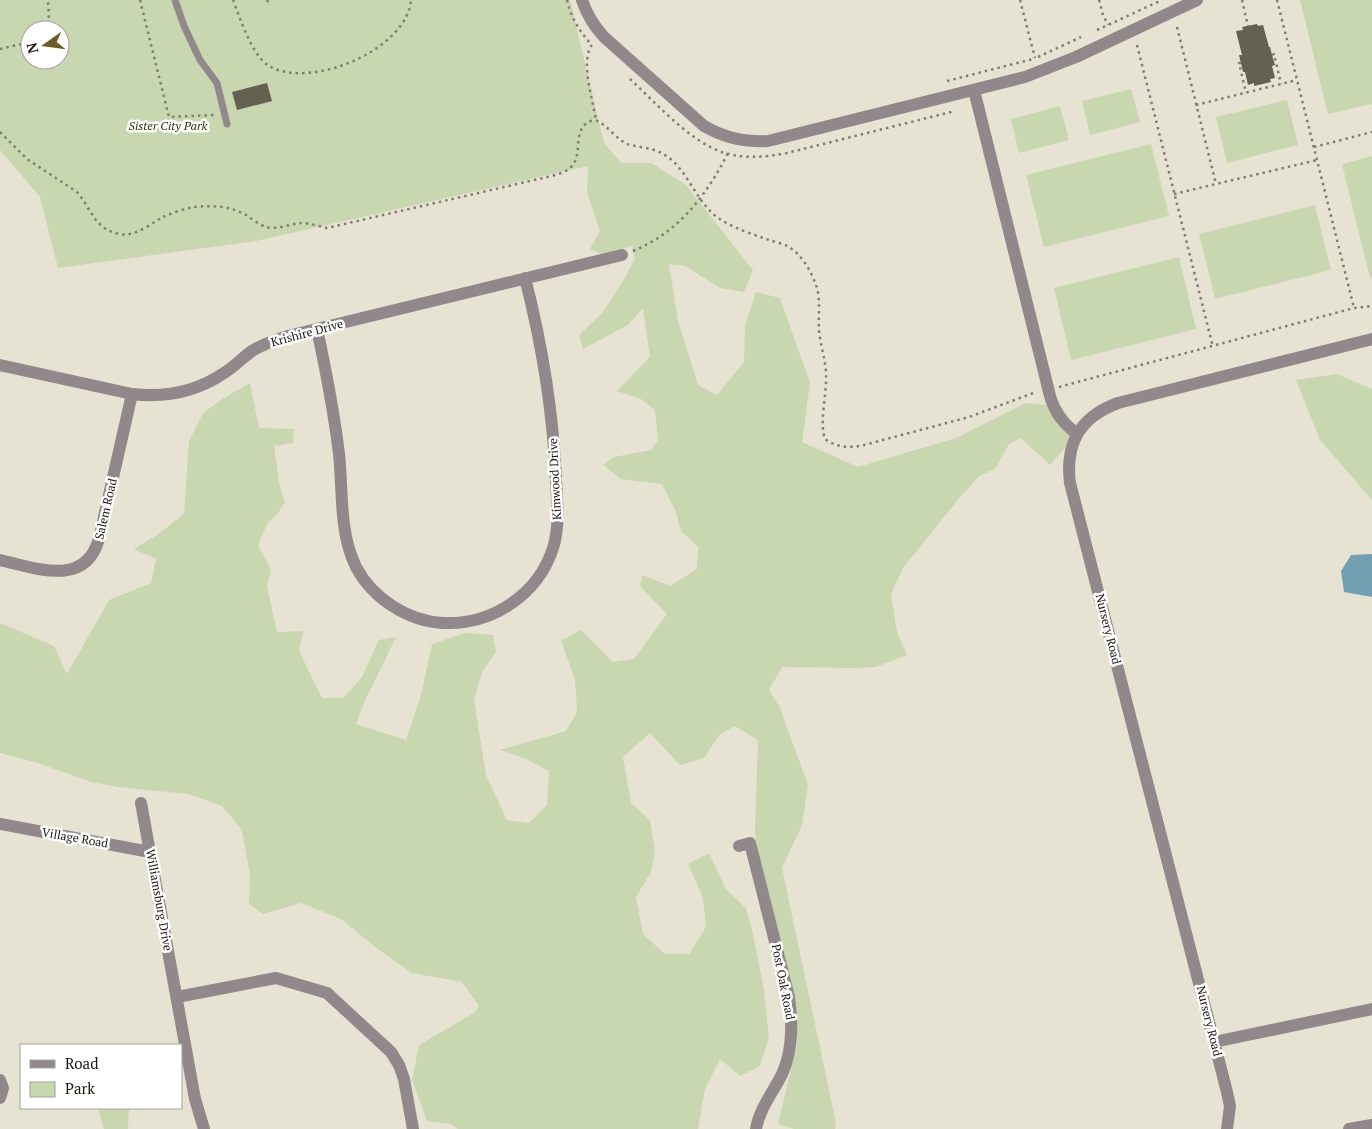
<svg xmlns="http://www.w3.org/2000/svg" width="1372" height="1129" font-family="'PT Serif',serif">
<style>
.green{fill:#c8d7b0;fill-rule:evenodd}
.water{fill:#739fb3}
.building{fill:#646152}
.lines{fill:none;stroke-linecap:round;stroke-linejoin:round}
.path{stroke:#807d72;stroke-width:2.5;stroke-dasharray:2.5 4;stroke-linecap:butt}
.service{stroke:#90888a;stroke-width:7}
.minor{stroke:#90888a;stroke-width:12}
.labels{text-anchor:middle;stroke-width:5;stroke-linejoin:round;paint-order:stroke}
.park-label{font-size:12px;font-style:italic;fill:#2a3709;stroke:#fff}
.street-label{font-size:12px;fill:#181711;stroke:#fff}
</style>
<rect width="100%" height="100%" fill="#e7e3d2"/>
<path class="green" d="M0 0H570L604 143 621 163H651L685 184 753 270 744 292 720 288 685 266 669 264 678 321 698 385 717 395 744 362 745 326 756 292 780 298 810 383 802 442 858 467 956 438 1026 403 1062 407 1074 427 1066 447 1050 465 1021 438 1009 444 995 469 979 476 956 502 903 568 891 594 897 632 907 655 876 667 855 668 782 667 769 690 780 708 808 785 802 825 782 868 836 1123 835 1129H794L778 1124 797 1045 796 1009 760 872 755 830 758 740 735 726 720 734 704 758 680 765 650 733 623 757 631 803 650 820 655 851 651 872 636 897 643 934 665 954H689L706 927 703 898 688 864 709 853 726 889 746 908 753 934 764 990 769 1037 760 1066 740 1076 720 1059 705 1089 698 1129H458L451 1124 427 1121 412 1080 419 1045 474 1013 479 1006 462 982 412 973 379 950 341 919 301 903 263 914 249 904 250 875 242 830 222 806 188 794 118 787 91 782 38 763 0 753V623L54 646 67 674 109 600 151 583 156 559 134 549 157 535 184 514 189 441 203 413 224 398 250 383 259 428 294 429 293 443 274 446 279 483 285 502 278 513 267 524 258 545 271 570 267 586 277 632 303 631 299 651 322 698H343L362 677 379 640 396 637 364 703 356 724 406 740 421 695 432 644 465 633 493 635 496 652 482 672 474 700 486 775 507 820 529 823 547 805 549 771 524 758 500 750 566 731 577 712 575 679 561 641 581 630 613 662 634 659 667 614 640 586 642 575 670 586 697 569 698 547 681 531 676 512 662 484 621 479 603 465 614 457 651 450 658 440 655 410 641 399 617 391 650 357 643 308 628 325 583 349 579 335 603 312 623 281 635 259 632 245 606 256 590 249 600 231 587 192 588 166 256 241 58 268 40 197 0 150ZM30 30H60V60H30Z
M1300 0H1372V104L1328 114Z
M1131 89 1140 122 1090 135 1082 101Z
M1287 100 1298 145 1227 163 1216 117Z
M1060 106 1069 140 1019 153 1011 119Z
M1151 144 1169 216 1044 247 1026 175Z
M1372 156V277L1370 278 1342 164Z
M1315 205 1331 270 1215 299 1199 234Z
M1179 257 1196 329 1071 360 1054 288Z
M1337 374 1372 389V500L1320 440 1296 380Z
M98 1108H129L128 1129H104Z"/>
<path class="water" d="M1372 554V597L1344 592 1341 571 1351 555Z"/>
<path class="building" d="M1257 24 1258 26 1263 25 1269 47H1270L1272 55 1275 65 1272 66 1275 78 1270 79 1271 82 1254 86V83L1248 85 1245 72H1243L1239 55H1242L1236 31 1243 30 1242 27Z
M267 83 272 101 237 110 232 92Z"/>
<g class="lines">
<path class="path" d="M140 0 169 117 216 115
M233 0C240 18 252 56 269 66 310 90 407 50 411 0
M267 0 269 3
M567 0C571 17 579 31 591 44
M1020 0 1035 58
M1099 0 1103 15 1108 25
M1242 0 1248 26
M1277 0 1354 308
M1177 27 1216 184
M44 30 49 16 48 0
M1097 30 1162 0
M592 45C580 60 593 101 596 120
M1137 45 1213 347
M0 49 30 42
M1272 55 1274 54 1281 84
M1038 57 1081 37
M1241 63H1239L1246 93
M630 79C656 103 691 143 725 153 746 159 766 157 787 153L955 111
M947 81 1033 59
M1196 105 1297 80
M0 132 27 159 77 192C91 208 94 229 119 234 135 237 149 225 161 218 171 213 184 209 194 207 213 205 230 206 246 215 252 219 260 225 266 227 277 230 290 224 301 223 309 223 319 226 327 228L543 178C551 176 564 174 571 167 584 155 571 128 591 121 604 117 615 142 631 145 639 147 649 148 657 151 686 162 693 199 717 217 732 228 752 234 769 240 775 242 782 243 787 246 801 253 811 271 816 285 821 299 818 316 819 330 820 345 826 360 826 375 827 393 819 423 825 439 837 448 850 448 864 445L969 417 1036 392
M1314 147 1372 132
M1174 194 1317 160
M633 251C679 232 706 196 728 153
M1059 387 1354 308 1372 306"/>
<path class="service" d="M175 0 184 26 200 60 217 83 227 124"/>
<path class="minor" d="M582 0C587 15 593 25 604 37L704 126C725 138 744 142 768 141L1025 77 1076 57 1197 0
M974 90 1050 396C1055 413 1063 423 1077 434
M317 329C326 371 334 412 339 454 343 492 339 532 356 567 373 599 408 621 443 623 492 625 538 595 553 548 560 526 557 502 556 480 553 412 542 344 525 278
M0 365 132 394C166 398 196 392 224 373 234 367 242 358 252 351 263 344 275 340 288 336L622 255
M0 560C36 568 85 588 99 539L132 394
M141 803 195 1099 204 1129
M0 824 150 852
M739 846 750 843 789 997C793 1025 793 1055 779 1080 770 1096 759 1111 756 1129
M177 997 276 978 327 993 391 1052 399 1065 404 1079 413 1129
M1214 1042 1372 1009
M0 1080 3 1088 0 1098
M1227 1129 1230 1106 1227 1092 1070 483C1065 443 1080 417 1118 403L1372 339
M1349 1129 1372 1125"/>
</g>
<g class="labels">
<g class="park-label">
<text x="168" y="130">Sister City Park</text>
</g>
<g class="street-label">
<text transform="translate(307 333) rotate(-15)" y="4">Krishire Drive</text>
<text transform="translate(555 479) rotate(-93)" y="4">Kimwood Drive</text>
<text transform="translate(106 509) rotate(-77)" y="4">Salem Road</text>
<text transform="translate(1108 629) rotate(76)" y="4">Nursery Road</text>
<text transform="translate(75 838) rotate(10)" y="4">Village Road</text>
<text transform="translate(159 900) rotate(80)" y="4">Williamsburg Drive</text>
<text transform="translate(783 982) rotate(79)" y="4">Post Oak Road</text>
<text transform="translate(1209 1021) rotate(76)" y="4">Nursery Road</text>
</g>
</g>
<rect x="20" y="1044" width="162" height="65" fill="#ffffff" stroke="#a3a2a0"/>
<rect x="30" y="1060" width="25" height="8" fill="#90888a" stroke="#a3a2a0"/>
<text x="65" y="1069" font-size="15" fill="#181711">Road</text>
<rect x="30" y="1082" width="25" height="15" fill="#c8d7b0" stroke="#a3a2a0"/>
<text x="65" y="1094" font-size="15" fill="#181711">Park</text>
<g transform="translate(45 45) rotate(256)"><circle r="24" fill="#ffffff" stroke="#a3a2a0"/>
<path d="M0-4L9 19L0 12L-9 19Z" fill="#6d5c2a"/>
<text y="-8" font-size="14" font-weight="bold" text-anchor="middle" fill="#181711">N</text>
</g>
</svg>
